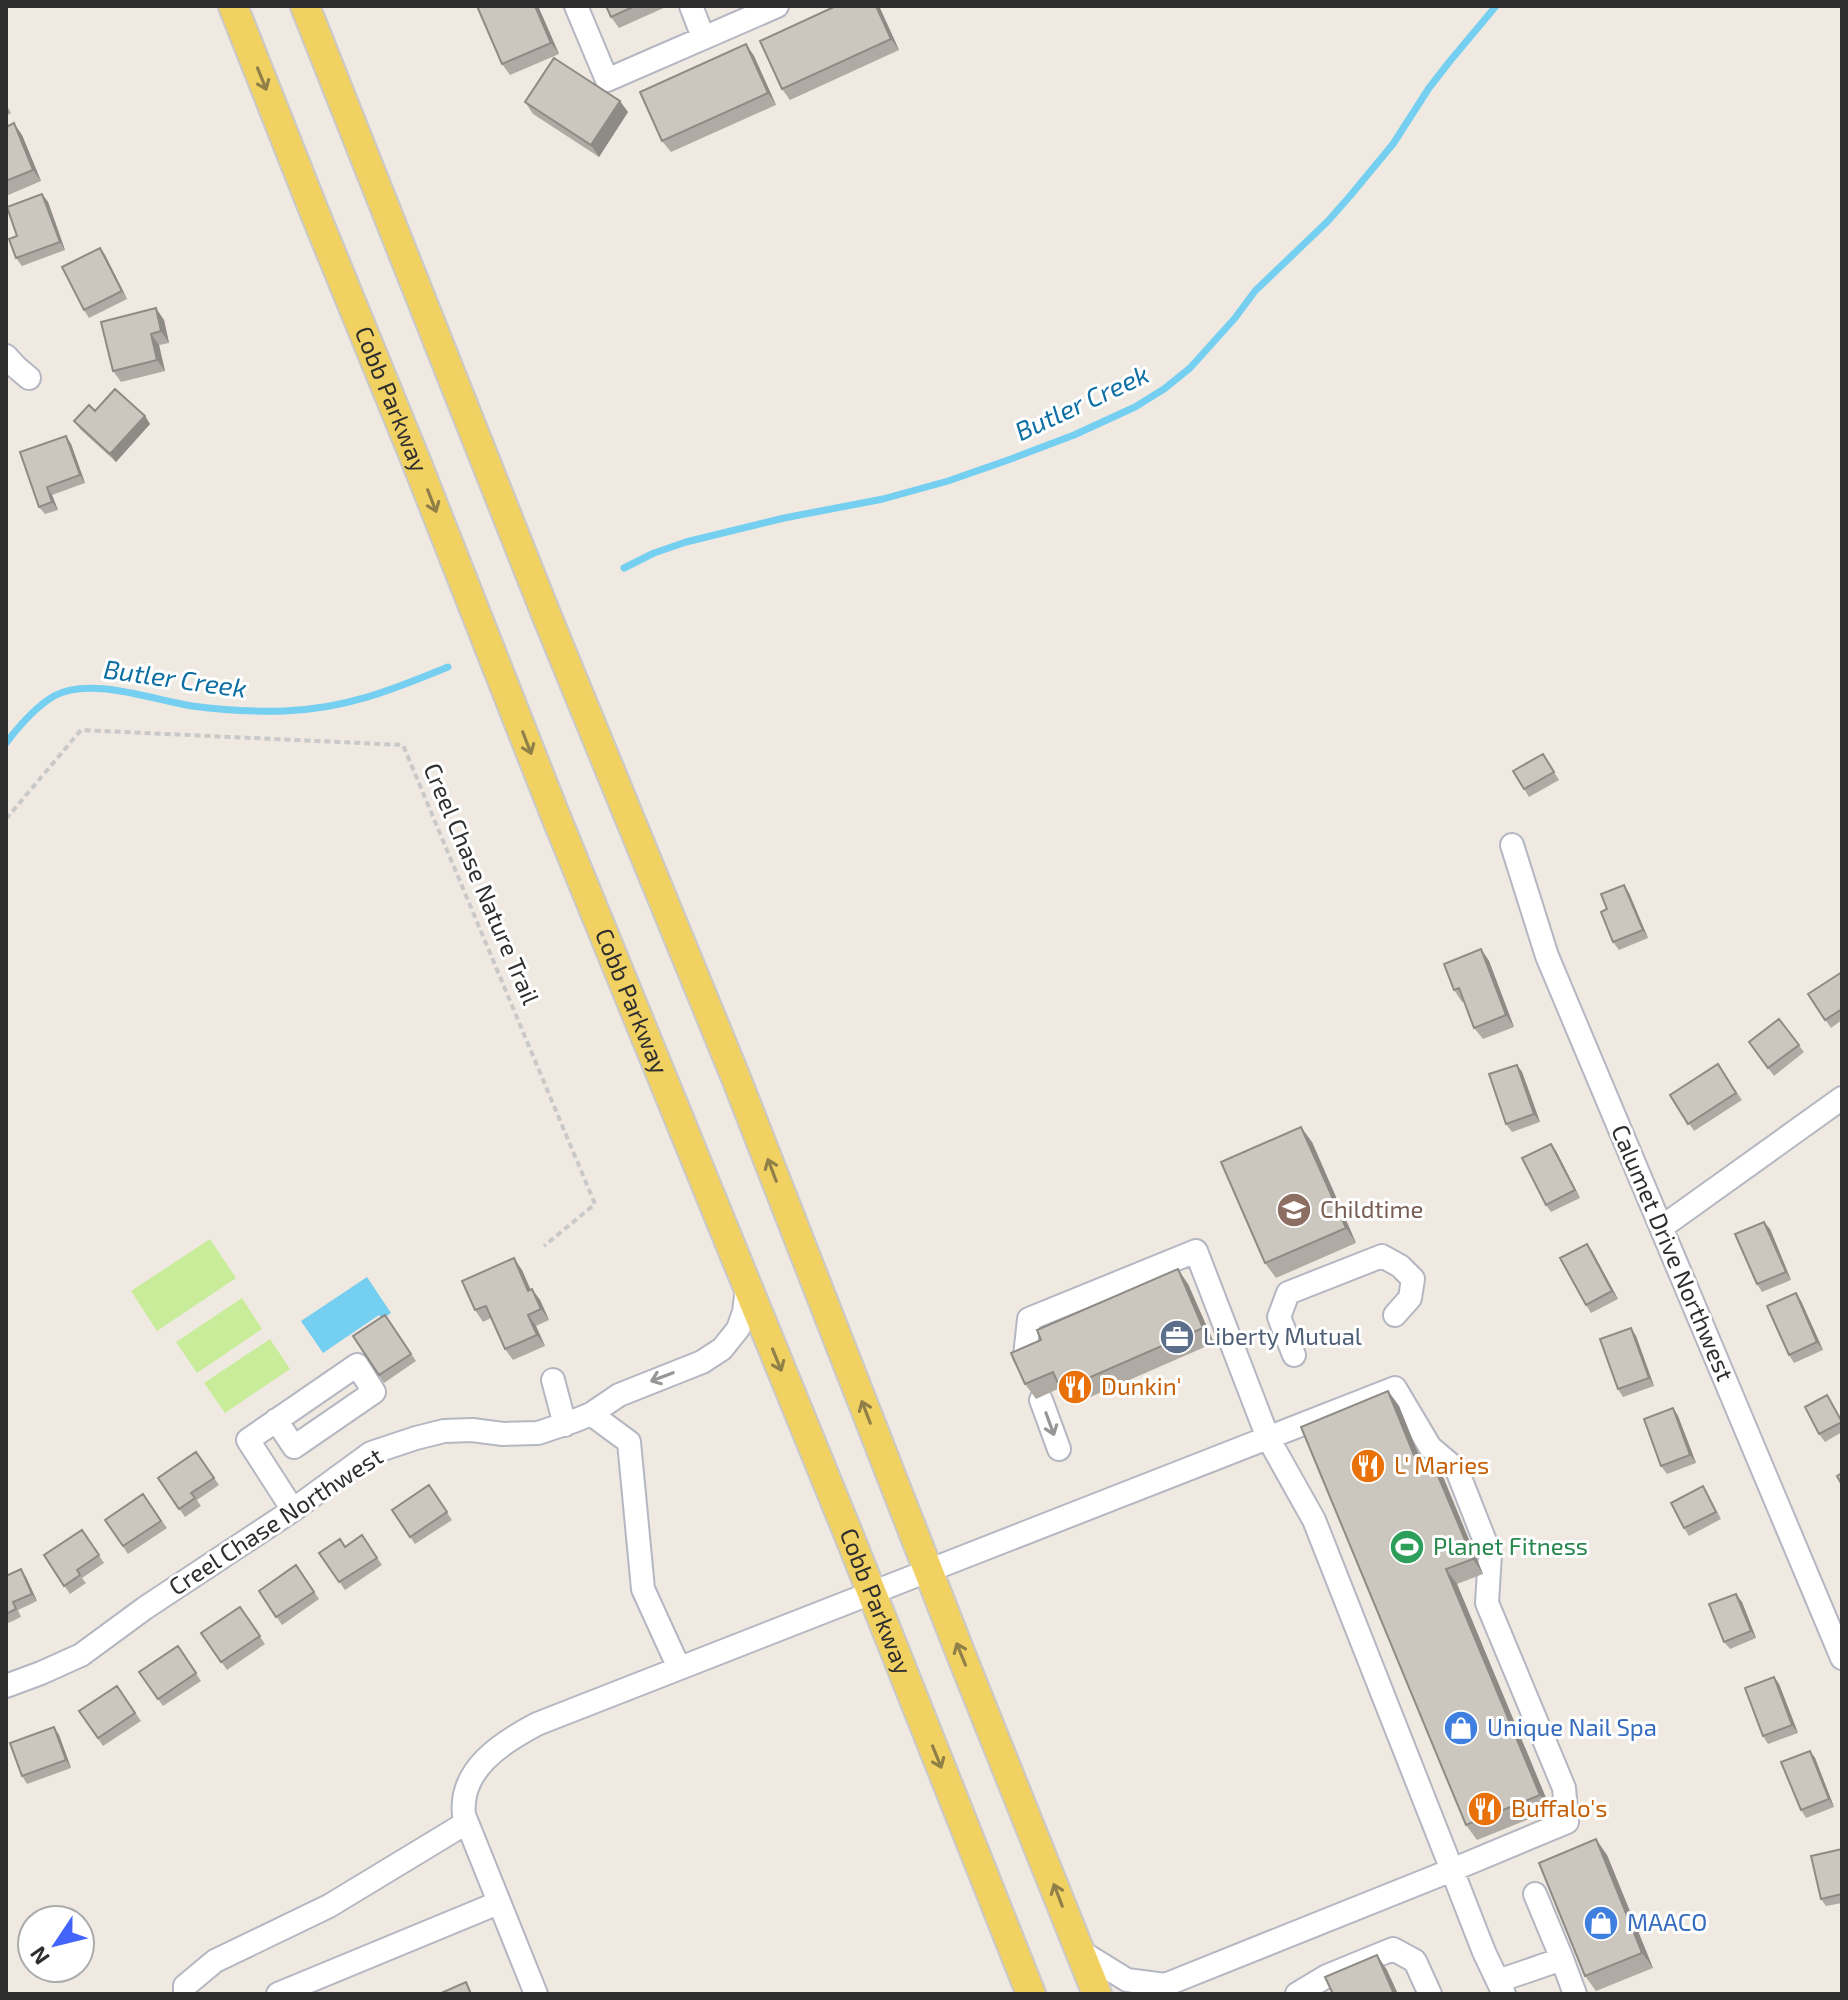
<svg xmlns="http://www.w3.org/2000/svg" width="1848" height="2000" font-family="'Exo 2',sans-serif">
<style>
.pitch{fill:#c9ec9a}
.water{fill:#75cff0}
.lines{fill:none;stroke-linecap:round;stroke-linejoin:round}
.stream{stroke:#75cff0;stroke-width:7}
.minor-casing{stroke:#b4b7c1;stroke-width:26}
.major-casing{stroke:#c9c9c9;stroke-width:32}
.path{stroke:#c9c9c9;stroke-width:4;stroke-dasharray:6 4;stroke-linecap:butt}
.minor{stroke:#fff;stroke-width:22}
.major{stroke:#f2d163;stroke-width:28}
.wall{fill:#afaba4}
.shaded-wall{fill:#8e8b86}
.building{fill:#cbc7bf;stroke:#8e8b86;stroke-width:2}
.oneway{stroke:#908048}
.oneway2{stroke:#969696}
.labels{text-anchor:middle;stroke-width:6;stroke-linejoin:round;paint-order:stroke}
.street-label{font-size:24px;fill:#2e2e2e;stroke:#fff}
.education-label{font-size:24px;fill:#785e54;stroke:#fff;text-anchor:start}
.service-label{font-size:24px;fill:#4e5e75;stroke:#fff;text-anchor:start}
.food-label{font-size:24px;fill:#c56008;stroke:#fff;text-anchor:start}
.leisure-label{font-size:24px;fill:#27864d;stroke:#fff;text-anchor:start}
.shop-label{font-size:24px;fill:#366cbe;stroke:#fff;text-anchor:start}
.water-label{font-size:26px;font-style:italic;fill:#0d6fa3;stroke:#fff}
</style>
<rect width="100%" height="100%" fill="#efe9e1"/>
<path class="pitch" d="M210 1239 236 1278 157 1331 131 1291Z
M242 1298 262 1329 197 1373 176 1342Z
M270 1339 290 1369 225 1413 204 1383Z"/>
<path class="water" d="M367 1277 391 1313 382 1319 379 1315 323 1353 301 1321Z"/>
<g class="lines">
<path class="stream" d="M624 568 654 553 686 542 784 518 883 499 948 481 1011 459 1074 435 1135 407 1164 389 1190 368 1235 318 1255 291 1328 221 1350 196 1393 144 1429 88 1450 61 1496 6
M6 743C19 726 35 707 54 696 90 676 153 700 192 706 223 710 253 712 284 711 345 709 392 690 448 667"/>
<g class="minor-casing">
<path id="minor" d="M576 6 607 80 777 6
M691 6 703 37
M6 356 16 367 29 378
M1512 845 1547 956 1842 1658
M1662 1227 1842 1098
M1294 1355 1279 1317 1288 1293 1382 1256 1400 1266 1413 1279 1410 1298 1395 1315
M553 1380 565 1425
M1041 1400 1059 1449
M591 1414 629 1442 643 1589 679 1668
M276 1420 294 1447 374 1392 357 1365 248 1440 293 1510
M6 1686 41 1673 81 1655 145 1608 293 1510 371 1453 416 1438 444 1431 472 1430 503 1434 538 1433 574 1421 591 1414 619 1395 702 1362 722 1349 738 1329 744 1312 747 1288
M1535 1894 1562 1959
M1080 1951 1127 1980 1165 1985 1157 1994
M1498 1981 1562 1959 1575 1994
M1165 1985 1452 1870 1484 1952 1504 1994
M185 1994V1986L215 1961 329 1906 466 1823
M278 1994 498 1903
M536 1994 464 1815C459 1770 501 1743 537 1724 823 1611 1109 1501 1395 1388L1430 1447 1457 1470 1490 1554 1487 1603 1564 1788 1567 1822 1452 1870 1314 1520 1268 1438 1196 1251 1029 1319 1025 1356
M1297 1994 1327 1976 1393 1949 1415 1961 1430 1994"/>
</g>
<g class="major-casing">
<g id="major">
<path id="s1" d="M233 6 312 206 416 461 554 812 848 1533 1031 1994"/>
<path d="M305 6 546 614 736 1078 962 1657 1097 1994"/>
</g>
</g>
<path class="path" d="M6 819 81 730 403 745 595 1204 544 1246"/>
<use href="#minor" class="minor"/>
<use href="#major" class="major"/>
</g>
<path class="wall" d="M538 6 559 54 510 75 502 64Z
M606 6H668L619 28 611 17Z
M879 6 899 50 790 100 782 89Z
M746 44 754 56 776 105 671 152 662 141Z
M525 102 628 112 599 157 533 114Z
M6 104 11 113 6 116Z
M6 127 22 135 41 181 6 196Z
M42 194 48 202 65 250 22 266 16 258 17 236Z
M100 248 105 255 127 299 89 318 84 310Z
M164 320 169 343 159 345 165 371 121 382 113 371Z
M95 411 145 416 150 424 116 462 80 429 74 421Z
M66 436 71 444 85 483 52 495 58 510 45 514 39 507Z
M1543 754 1559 780 1529 797 1524 789Z
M1629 893 1648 938 1619 950 1613 942 1607 909Z
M1481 949 1489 961 1514 1027 1483 1039 1474 1028 1464 1001 1462 1002 1454 990Z
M1842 972V1020L1831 1028 1808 994Z
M1779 1019 1804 1052 1774 1076 1749 1042Z
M1718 1064 1742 1100 1694 1131 1670 1095Z
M1517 1065 1522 1072 1540 1122 1512 1132 1506 1124Z
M1312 1142 1356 1243 1276 1278 1265 1263Z
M1556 1151 1580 1198 1551 1212 1546 1205Z
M1770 1229 1791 1280 1762 1292 1757 1284Z
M1592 1251 1618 1299 1591 1313 1586 1305Z
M522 1270 530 1289 540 1300 549 1320 536 1326 545 1346 513 1360 505 1349 491 1318 483 1322 475 1310Z
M1188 1284 1214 1343 1072 1405 1060 1388 1036 1399 1025 1384Z
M1801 1301 1823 1350 1794 1363 1789 1355Z
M385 1315 416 1361 384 1383 353 1336Z
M1631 1328 1636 1336 1654 1386 1623 1397 1618 1389Z
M1388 1391 1399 1406 1424 1468 1433 1464 1444 1479 1483 1574 1457 1584 1551 1810 1477 1840 1466 1825Z
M1827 1395 1842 1420V1432L1825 1442 1819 1434Z
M1673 1408 1678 1416 1696 1463 1667 1474 1661 1466Z
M196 1452 219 1485 197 1500 201 1506 185 1517 158 1478Z
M429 1485 452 1520 415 1544 392 1510Z
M143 1494 167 1528 128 1554 105 1520Z
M1708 1494 1721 1519 1689 1536 1684 1528Z
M82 1530 104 1563 82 1578 86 1583 70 1594 44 1555Z
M362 1535 382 1565 345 1590 319 1553 345 1547Z
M296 1565 319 1599 282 1625 259 1591Z
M6 1576 26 1577 37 1601 18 1610 21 1617 6 1624Z
M1742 1602 1756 1638 1730 1649 1724 1642Z
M240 1607 265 1644 227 1670 201 1633Z
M178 1646 201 1681 163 1706 139 1672Z
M1774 1677 1779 1684 1798 1733 1768 1744 1763 1736Z
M117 1686 141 1721 103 1746 79 1711Z
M54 1727 59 1735 71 1768 27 1784 22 1776Z
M1810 1751 1815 1758 1834 1807 1806 1818 1801 1810Z
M1842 1849V1903L1826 1906 1821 1899Z
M1607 1855 1653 1968 1596 1991 1585 1976Z"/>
<path class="shaded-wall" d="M535 6H538L559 54 551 43Z
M876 6H879L899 50 891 39Z
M746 44 754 56 776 105 768 93Z
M620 101 628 112 599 157 591 145Z
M14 123 22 135 41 181 33 170Z
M42 194 48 202 65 250 60 242Z
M100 248 105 255 127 299 122 291Z
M156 308 164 320 169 343 161 331Z
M151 334 159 345 165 371 157 360Z
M145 416 150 424 116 462 110 454Z
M66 436 71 444 85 483 80 475Z
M47 487 52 495 58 510 52 502Z
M1624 885 1629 893 1648 938 1643 930Z
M1481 949 1489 961 1514 1027 1506 1015Z
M1517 1065 1522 1072 1540 1122 1534 1114Z
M1301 1127 1312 1142 1356 1243 1346 1228Z
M1551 1144 1556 1151 1580 1198 1575 1190Z
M1764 1222 1770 1229 1791 1280 1786 1272Z
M1587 1244 1592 1251 1618 1299 1612 1291Z
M514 1258 522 1270 536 1302 528 1291Z
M1178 1269 1188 1284 1214 1343 1203 1328Z
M532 1289 540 1300 549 1320 541 1309Z
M1796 1293 1801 1301 1823 1350 1817 1342Z
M528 1315 536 1326 545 1346 537 1335Z
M1631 1328 1636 1336 1654 1386 1649 1378Z
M1388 1391 1399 1406 1431 1485 1420 1470Z
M1673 1408 1678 1416 1696 1463 1690 1455Z
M1433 1464 1444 1479 1483 1574 1473 1559Z
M21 1569 26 1577 37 1601 32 1594Z
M1446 1569 1457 1584 1551 1810 1540 1795Z
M1736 1594 1742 1602 1756 1638 1751 1631Z
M1774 1677 1779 1684 1798 1733 1792 1725Z
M54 1727 59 1735 71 1768 66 1760Z
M1810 1751 1815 1758 1834 1807 1829 1799Z
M1596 1839 1607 1855 1653 1968 1642 1953Z
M1377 1955 1387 1970 1398 1994H1394Z"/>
<path class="building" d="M477 6H535L551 43 502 64Z
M606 6H635L611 17Z
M836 6H876L891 39 782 89 760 41Z
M746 44 768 93 662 141 640 92Z
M554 58 620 101 591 145 525 102Z
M14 123 33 170 6 181V127Z
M42 194 60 242 16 258 9 239 17 236 7 207Z
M100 248 122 291 84 310 62 267Z
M156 308 161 331 151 334 157 360 113 371 101 322Z
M115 389 145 416 110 454 74 421 89 405 95 411Z
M66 436 80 475 47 487 52 502 39 507 20 452Z
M1543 754 1554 772 1524 789 1513 771Z
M1624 885 1643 930 1613 942 1601 912 1607 909 1601 894Z
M1481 949 1506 1015 1474 1028 1459 988 1454 990 1444 964Z
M1842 972V1009L1825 1020 1808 994Z
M1779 1019 1799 1045 1768 1068 1749 1042Z
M1718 1064 1736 1093 1688 1124 1670 1095Z
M1517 1065 1534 1114 1506 1124 1489 1074Z
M1301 1127 1346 1228 1265 1263 1221 1162Z
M1551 1144 1575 1190 1546 1205 1522 1158Z
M1764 1222 1786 1272 1757 1284 1735 1234Z
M1587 1244 1612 1291 1586 1305 1560 1258Z
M514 1258 528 1291 532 1289 541 1309 528 1315 537 1335 505 1349 486 1306 475 1310 462 1281Z
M1178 1269 1203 1328 1061 1390 1053 1372 1025 1384 1011 1353 1041 1340 1037 1330Z
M1796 1293 1817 1342 1789 1355 1767 1306Z
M385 1315 411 1354 379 1375 353 1336Z
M1631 1328 1649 1378 1618 1389 1600 1339Z
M1388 1391 1420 1470 1433 1464 1473 1559 1446 1569 1540 1795 1466 1825 1301 1427Z
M1827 1395 1842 1422 1819 1434 1805 1407Z
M1673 1408 1690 1455 1661 1466 1644 1419Z
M196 1452 214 1478 191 1493 195 1498 179 1509 158 1478Z
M1842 1473V1485L1837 1476Z
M429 1485 447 1512 410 1537 392 1510Z
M1703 1486 1716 1512 1684 1528 1671 1503Z
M143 1494 161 1521 123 1546 105 1520Z
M82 1530 99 1555 77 1570 80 1575 64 1586 44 1555Z
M362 1535 377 1558 339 1582 319 1553 340 1539 345 1547Z
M296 1565 314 1592 276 1617 259 1591Z
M21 1569 32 1594 13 1602 16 1609 6 1614V1576Z
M1736 1594 1751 1631 1724 1642 1709 1604Z
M240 1607 260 1636 221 1662 201 1633Z
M178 1646 196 1673 158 1699 139 1672Z
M1774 1677 1792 1725 1763 1736 1745 1688Z
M117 1686 135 1713 98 1738 79 1711Z
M54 1727 66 1760 22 1776 10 1743Z
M1810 1751 1829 1799 1801 1810 1781 1762Z
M1596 1839 1642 1953 1585 1976 1539 1863Z
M1842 1849V1894L1821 1899 1811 1856Z
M1377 1955 1394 1994H1333L1325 1977Z
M466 1982 471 1994H439Z"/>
<defs><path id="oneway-shaft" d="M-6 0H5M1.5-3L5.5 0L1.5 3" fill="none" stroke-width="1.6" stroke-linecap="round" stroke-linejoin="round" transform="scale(2)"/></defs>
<g class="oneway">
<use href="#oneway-shaft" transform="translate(262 79) rotate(68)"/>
<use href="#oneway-shaft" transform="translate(432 501) rotate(69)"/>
<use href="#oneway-shaft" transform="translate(527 743) rotate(69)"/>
<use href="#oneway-shaft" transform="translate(772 1170) rotate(-111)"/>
<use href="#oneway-shaft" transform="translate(777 1360) rotate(68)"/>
<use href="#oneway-shaft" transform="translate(866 1412) rotate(-111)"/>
<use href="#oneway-shaft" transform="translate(961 1654) rotate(-112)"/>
<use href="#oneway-shaft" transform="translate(937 1757) rotate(68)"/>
<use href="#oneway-shaft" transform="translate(1058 1895) rotate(-111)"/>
</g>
<g class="oneway2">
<use href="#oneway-shaft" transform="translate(662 1377) rotate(159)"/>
<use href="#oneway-shaft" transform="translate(1050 1424) rotate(70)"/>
</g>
<defs>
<g id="school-disc" transform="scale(1.8)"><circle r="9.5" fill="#8d6e63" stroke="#fff"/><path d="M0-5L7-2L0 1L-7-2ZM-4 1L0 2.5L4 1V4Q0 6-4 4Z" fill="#fff"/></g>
<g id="office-disc" transform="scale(1.8)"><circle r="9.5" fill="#5c6f8a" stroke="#fff"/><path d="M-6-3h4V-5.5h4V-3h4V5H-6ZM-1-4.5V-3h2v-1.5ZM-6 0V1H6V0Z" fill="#fff"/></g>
<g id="restaurant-disc" transform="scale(1.8)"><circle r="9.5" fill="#e8710a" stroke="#fff"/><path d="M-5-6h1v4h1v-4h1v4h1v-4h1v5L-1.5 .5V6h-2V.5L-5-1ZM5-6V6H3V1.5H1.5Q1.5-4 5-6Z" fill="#fff"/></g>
<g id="stadium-disc" transform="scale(1.8)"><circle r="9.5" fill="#2e9e5b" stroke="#fff"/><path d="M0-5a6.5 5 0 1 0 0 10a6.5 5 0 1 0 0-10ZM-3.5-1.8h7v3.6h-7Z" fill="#fff"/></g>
<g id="shop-disc" transform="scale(1.8)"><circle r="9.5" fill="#3f7fe0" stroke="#fff"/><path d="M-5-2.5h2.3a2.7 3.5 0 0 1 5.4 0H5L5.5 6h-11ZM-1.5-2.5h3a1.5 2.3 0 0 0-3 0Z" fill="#fff"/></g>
</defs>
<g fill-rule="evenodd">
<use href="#school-disc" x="1294" y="1210"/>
<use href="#office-disc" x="1177" y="1337"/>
<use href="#restaurant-disc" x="1075" y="1387"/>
<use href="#restaurant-disc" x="1368" y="1466"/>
<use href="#stadium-disc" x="1407" y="1547"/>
<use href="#shop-disc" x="1461" y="1728"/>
<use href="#restaurant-disc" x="1485" y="1809"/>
<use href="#shop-disc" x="1601" y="1923"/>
</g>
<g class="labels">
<g class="street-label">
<text dy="8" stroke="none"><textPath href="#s1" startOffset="424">Cobb Parkway</textPath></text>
<text transform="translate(481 884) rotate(67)" y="8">Creel Chase Nature Trail</text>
<text dy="8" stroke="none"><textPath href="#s1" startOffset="1072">Cobb Parkway</textPath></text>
<text transform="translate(1672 1253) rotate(67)" y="8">Calumet Drive Northwest</text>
<text transform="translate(276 1522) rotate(-33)" y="8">Creel Chase Northwest</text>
<text dy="8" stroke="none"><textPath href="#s1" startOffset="1720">Cobb Parkway</textPath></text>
</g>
<g class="education-label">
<text x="1320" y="1218">Childtime</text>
</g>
<g class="service-label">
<text x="1203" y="1345">Liberty Mutual</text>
</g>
<g class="food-label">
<text x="1101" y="1395">Dunkin'</text>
<text x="1394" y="1474">L' Maries</text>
<text x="1511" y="1817">Buffalo's</text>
</g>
<g class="leisure-label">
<text x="1433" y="1555">Planet Fitness</text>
</g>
<g class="shop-label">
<text x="1487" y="1736">Unique Nail Spa</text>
<text x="1627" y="1931">MAACO</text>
</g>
<g class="water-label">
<text transform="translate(1082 403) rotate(-25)" y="9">Butler Creek</text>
<text transform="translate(175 679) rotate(8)" y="9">Butler Creek</text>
</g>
</g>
<rect width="1848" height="2000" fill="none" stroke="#2e2e2e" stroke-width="16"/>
<g transform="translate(56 1944) rotate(235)"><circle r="38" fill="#ffffff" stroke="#ababab" stroke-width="2"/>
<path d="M0-6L14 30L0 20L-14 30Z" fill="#4264fb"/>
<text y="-12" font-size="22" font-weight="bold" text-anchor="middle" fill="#2e2e2e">N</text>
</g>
</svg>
